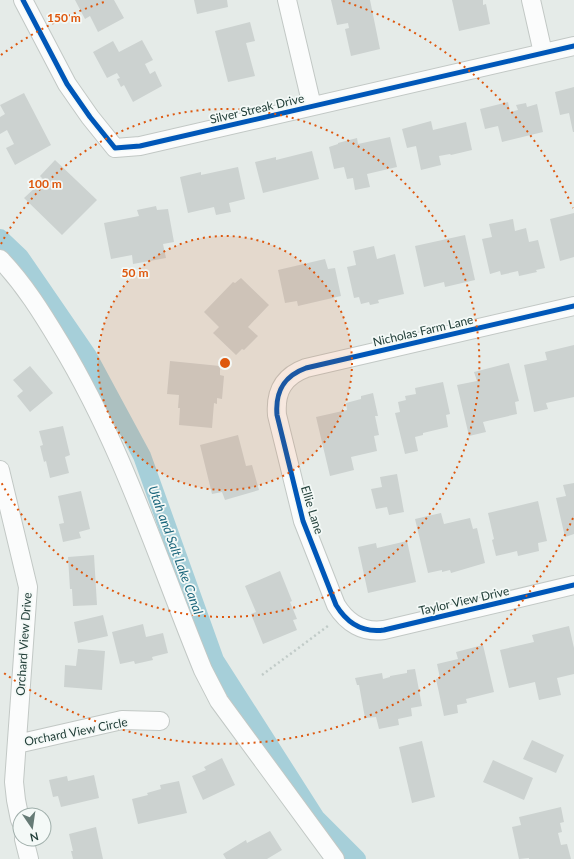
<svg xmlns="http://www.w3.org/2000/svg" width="574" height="859" font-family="Lato,sans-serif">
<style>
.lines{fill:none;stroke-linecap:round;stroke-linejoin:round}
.canal{stroke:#a6cfd9;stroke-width:18}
.building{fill:#ccd2d0}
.minor-casing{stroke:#c2c8c5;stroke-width:20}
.path{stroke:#c1cbc8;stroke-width:2.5;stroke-dasharray:2 3;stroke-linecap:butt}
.minor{stroke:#fbfcfc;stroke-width:18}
.cycleway-casing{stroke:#f4f9f7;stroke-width:8}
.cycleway{stroke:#0057b8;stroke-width:5}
.ring{fill:none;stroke:#de580e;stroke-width:2;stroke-dasharray:2 4}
.labels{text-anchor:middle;stroke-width:3.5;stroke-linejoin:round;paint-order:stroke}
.street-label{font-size:12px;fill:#223f39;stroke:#f4f9f7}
.water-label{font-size:13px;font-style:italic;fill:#1b667c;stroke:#f4f9f7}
.centre{fill:#de580e;stroke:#f4f9f7;stroke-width:2}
.ring-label{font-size:12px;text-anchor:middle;font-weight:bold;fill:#de580e;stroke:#f4f9f7;stroke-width:3.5;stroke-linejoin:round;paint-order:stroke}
</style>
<rect width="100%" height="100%" fill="#e5ebe8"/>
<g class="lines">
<path class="canal" d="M0 238 20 257 88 356 142 456 215 660 316 818 357 859"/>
</g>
<path class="building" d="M75 0H114L124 18 98 32 90 16 85 19Z
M194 0H227L228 7 197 14Z
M331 0H370L380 49 351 56 345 29 349 28 348 23 337 25Z
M452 0H483V5L486 4 490 24 459 31Z
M250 22 255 41 246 43 255 76 228 82 215 31Z
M142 40 153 60 145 64 150 74 155 71 162 86 133 102 124 85 121 87 117 79 120 78 117 73 107 78 93 52 113 41 119 52Z
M574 87V132H573L569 113 560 115 555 92Z
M24 93 51 145 15 165 6 148 14 144 7 130 0 134V117L5 114 0 105Z
M508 102 510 112 518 110 516 105 526 103 527 107 537 104 543 132 502 142 498 126 485 129 480 109Z
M431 121 433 130 466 122 472 150 451 155 450 154 439 156 441 165 421 170 416 146 407 148 402 129Z
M390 137 397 167 367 174 370 187 355 190 353 178 347 179 344 167 334 169 329 147 338 144V143L357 138 358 144Z
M312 151 319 179 263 193 255 162 276 157V160Z
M55 160 97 200 62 235 24 198 38 185 40 187 45 181 40 176Z
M238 167 245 199 229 203 231 212 216 215 214 207 188 213 180 177 201 172V175Z
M156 206 157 210 168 209 174 242 163 244 166 258 133 264 132 255 111 259 104 223 139 216 137 210Z
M574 213V257L560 261 550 219Z
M513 219 515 231 526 228 529 242 538 240 545 268 536 270 537 272 519 276 518 271 501 275 500 271 490 274 482 239 492 237 489 224Z
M465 235 475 280 445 287 444 282 424 287 415 246Z
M374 246 377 259 395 254 404 294 378 300 379 303 370 305 369 302 361 304 359 297 354 298 347 267 356 265 353 251Z
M325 259 328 269 335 268 341 296 298 306 297 301 285 303 278 270Z
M241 278 269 305 248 327 258 336 244 350 242 349 236 355 213 333 219 327 204 312 233 282 235 283Z
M574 345V397L546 403 548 409 534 412 524 365 547 360 545 352Z
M170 361 220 366V375L224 376 222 399 217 398V404L214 403 212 428 179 425 180 408H178L179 395 167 394Z
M509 363 519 401 515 402 517 414 483 422 486 432 469 436 457 385 477 381 474 372Z
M30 366 53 393 30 412 17 396 23 391 13 380Z
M443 382 450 414 446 415 448 427 423 433V435L415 437 418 451 405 454 395 413 400 412 398 402 406 400 405 396 416 394 415 388Z
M373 393 378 416H375L379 435 374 436 377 451 351 457 354 470 330 476 316 417 347 410 346 403 361 399V396Z
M63 426 70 455 65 457 69 473 50 478 46 461 44 462 40 446 43 445 39 431Z
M238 435 246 466 252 465 259 490 225 500 222 492 212 494 200 445Z
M397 474 404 512 389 515 387 507 376 509 371 489 382 487 380 477Z
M574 483V534L565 537 556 498 566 496 563 485Z
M81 491 90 529 79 532 81 538 63 542 59 524 64 523 58 496Z
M538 501 547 541 538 543 539 551 518 556 517 551 496 556 492 540 494 539 488 513Z
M441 513 444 524 470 518 473 529 477 528 485 563 451 573 450 570 442 572V570L428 573 415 519Z
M407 541 416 582 368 593 358 547 376 543 377 548Z
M94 555 97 605 73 606 72 589H70L68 557Z
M280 571 292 601 290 602 297 619 293 620 297 630 263 644 251 614 256 612 245 586Z
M103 615 108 636 78 643 74 622Z
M143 624 146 637 163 633 168 653 152 657 153 660 135 664 134 661 120 664 112 632Z
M569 626 574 648V674L557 678 561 695 539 700 535 682 509 688 500 650 534 642 532 635Z
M483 645 494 692 466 699 467 703 457 705 458 713 444 716 436 679 440 678 437 664 458 659 456 652Z
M78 649 105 651 102 690 64 687 65 665 76 666Z
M415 669 422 706 411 708 412 716 398 719 399 725 379 729 376 717 365 718 359 685H357L355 678 382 673 383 679 390 677V676L407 673V670Z
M532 740 564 755 556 773 523 759Z
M422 741 435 797 412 803 399 747Z
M222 758 235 785 203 800 192 776 206 770 204 767Z
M493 760 533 778 524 800 483 782Z
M94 775 99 798 61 807 58 796 53 797 49 780 67 776 68 781Z
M179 781 187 813 138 824 132 799 148 795 147 793 161 789 160 785Z
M561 807 564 822 560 823 562 832 558 833 561 845 567 844 571 859H529V858L519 859 512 827 521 825 519 817Z
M96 827 103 859H73L71 851H73L69 834Z
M270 831 282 850 267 859H226L223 854 246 840 247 843Z"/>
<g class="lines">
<g class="minor-casing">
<path id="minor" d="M23 0 67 84 90 117 115 148 140 146 574 46
M287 0 312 106
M531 0 543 53
M0 259C24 284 42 313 60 343 122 445 158 560 203 670L219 701 335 859
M574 306 306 368C284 376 275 391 277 415L303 521 336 605C347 623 363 633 384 630L574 585
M0 470 28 587 14 782 16 800 20 820
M17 744 122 720 160 721
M24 839 29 859"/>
</g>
<path class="path" d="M262 675 328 626"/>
<use href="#minor" class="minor"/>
<g class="cycleway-casing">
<path id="cycleway" d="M23 0 67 84 90 117 115 148 140 146 574 46
M574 306 306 368C284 376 275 391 277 415L303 521 336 605C347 623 363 633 384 630L574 585"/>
</g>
<use href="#cycleway" class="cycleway"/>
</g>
<circle cx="225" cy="363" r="127" fill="#de580e" fill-opacity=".12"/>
<g class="ring">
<circle cx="225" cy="363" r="127"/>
<path d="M1 244A254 254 0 1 1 1 482"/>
<path d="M573 518A381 381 0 0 1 1 671M1 55A381 381 0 0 1 107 1M343 1A381 381 0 0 1 573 208"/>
</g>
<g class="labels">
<g class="street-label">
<text transform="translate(257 109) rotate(-13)" y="4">Silver Streak Drive</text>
<text transform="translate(423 331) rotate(-13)" y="4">Nicholas Farm Lane</text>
<text transform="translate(312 510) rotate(73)" y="4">Ellie Lane</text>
<text transform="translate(464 601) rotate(-13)" y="4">Taylor View Drive</text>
<text transform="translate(24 644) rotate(-86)" y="4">Orchard View Drive</text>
<text transform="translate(76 732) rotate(-11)" y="4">Orchard View Circle</text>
</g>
<g class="water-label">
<text transform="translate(176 550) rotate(70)" y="5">Utah and Salt Lake Canal</text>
</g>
</g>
<circle cx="225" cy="363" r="6" class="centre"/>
<g class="ring-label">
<text x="64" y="22">150 m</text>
<text x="45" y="188">100 m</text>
<text x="135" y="277">50 m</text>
</g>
<g transform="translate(32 827) rotate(167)"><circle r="19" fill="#f4f9f7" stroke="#a0afab"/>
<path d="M0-3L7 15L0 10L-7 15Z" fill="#667b76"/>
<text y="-6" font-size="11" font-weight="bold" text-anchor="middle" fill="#223f39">N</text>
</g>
</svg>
